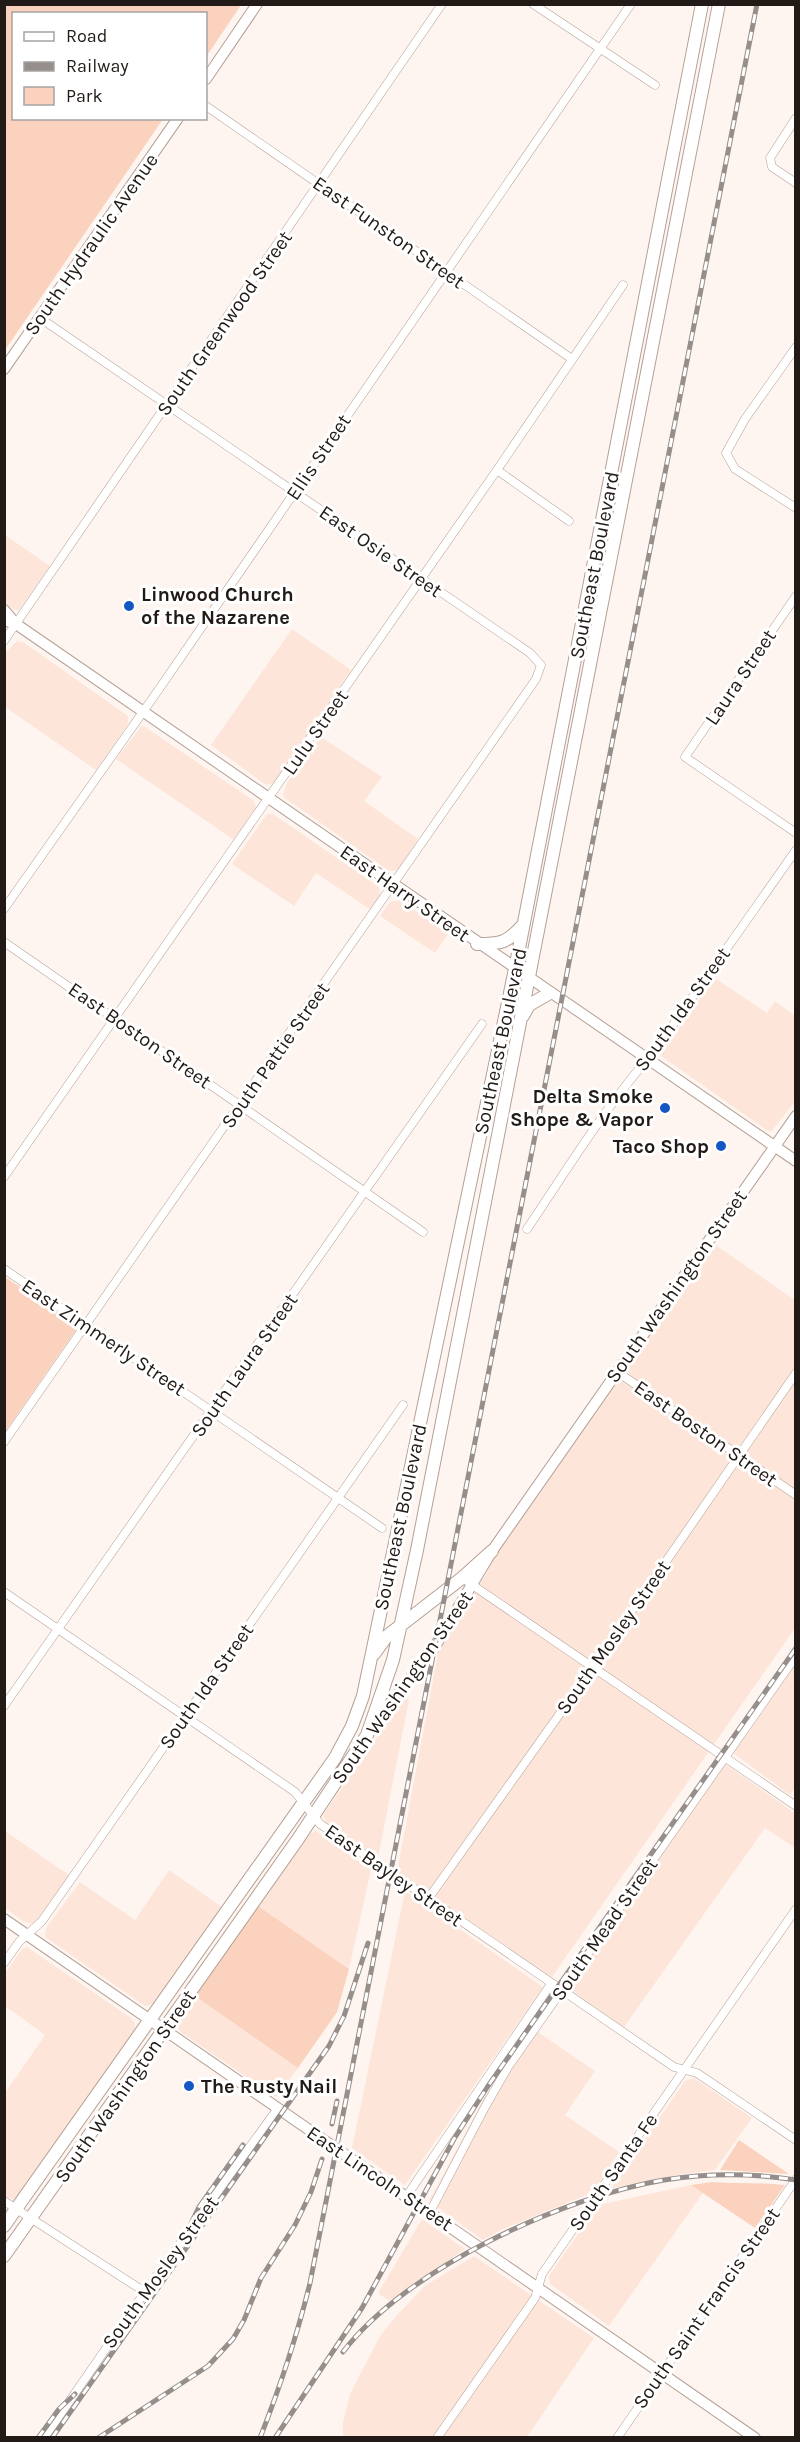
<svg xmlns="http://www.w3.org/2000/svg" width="800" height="2442" font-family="Karla,sans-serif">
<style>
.built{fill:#fde6d9}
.green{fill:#fad2bd}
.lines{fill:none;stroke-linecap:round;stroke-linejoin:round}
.street-casing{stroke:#b4a095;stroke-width:9}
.secondary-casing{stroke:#b4a095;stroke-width:12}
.primary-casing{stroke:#b4a095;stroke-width:14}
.street{stroke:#fff;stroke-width:8}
.secondary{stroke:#fff;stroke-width:10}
.primary{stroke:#fff;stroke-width:12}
.rail-casing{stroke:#968e8a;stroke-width:5}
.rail{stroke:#fff;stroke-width:3;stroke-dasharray:9;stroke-linecap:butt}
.poi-dot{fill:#1557c2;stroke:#fff;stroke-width:2}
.labels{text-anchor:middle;stroke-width:6;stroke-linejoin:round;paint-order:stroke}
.street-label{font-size:20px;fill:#211a16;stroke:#fff}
.poi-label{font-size:20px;font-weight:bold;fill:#211a16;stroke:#fff;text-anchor:start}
</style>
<rect width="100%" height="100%" fill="#fef5f1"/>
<path class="built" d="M5 535 50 566 19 610H15L5 604Z
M292 629 351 670 274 783 266 785 211 745Z
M17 641 23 642 128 716V724L96 770 5 707V653Z
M141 727H145L253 800 256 806 255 810 234 840 116 759Z
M321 737 382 777 364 801 418 839 398 870 389 871 285 798 283 794 287 783Z
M267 814H273L379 887 380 895 371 910 316 873 294 906 232 864Z
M400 900 448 934 435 953 380 916 390 902Z
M715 978 767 1013 775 1001 795 1016V1101L772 1131H768L661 1056 663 1050Z
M714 1244 795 1300V1628L552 1977 397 1872 438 1653 489 1569 496 1553Z
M795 1664 796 1787 790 1795 733 1753Z
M405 1697 409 1700 378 1858 326 1823 323 1815Z
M725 1764 795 1813V1848L765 1828 624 2027 568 1988Z
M5 1831 69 1875 39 1919 32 1924 24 1922 5 1908Z
M316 1831 371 1870 349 1969 258 1906 307 1835Z
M169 1870 222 1907 157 2001 150 2005 145 2006 45 1937 46 1928 80 1882 135 1920Z
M405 1891 543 1987 405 2185 352 2148Z
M27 1947 131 2018 135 2024V2029L20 2196 13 2199 5 2198V2093L45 2035 5 2006V1973L22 1949Z
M195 1996 298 2068 276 2097 182 2033 178 2028V2019Z
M532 2028 595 2071 565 2115 619 2152 594 2192 503 2229 483 2240 429 2201 483 2100Z
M694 2078 752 2118 715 2170 684 2174 611 2188 685 2081Z
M691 2185 703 2193 609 2326 550 2284 549 2276 598 2205Z
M422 2219 465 2249 389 2301 378 2293Z
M474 2256 594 2338 527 2437 343 2438V2422L350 2394 380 2336 397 2315 426 2285Z"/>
<path class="green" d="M5 4 241 5 206 57V14H14V118L163 119 5 350Z
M5 1277 73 1323 76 1330 5 1432Z
M258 1906 349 1969 337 2012 298 2068 195 1996Z
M739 2140 789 2174 720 2170Z
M712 2182C737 2184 760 2182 785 2185L755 2228 691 2185Z"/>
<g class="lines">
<g class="street-casing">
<path id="street" d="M533 4 655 85
M206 106 572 359
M796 118 770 158 772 167 796 183
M796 347 745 419 726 453 735 469 796 508
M497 470 569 521
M796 596 685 757 796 833
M4 641 442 4
M4 909 157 692 631 4
M4 942 423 1232
M4 1177 497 470 623 285
M527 1229C568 1168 607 1104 656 1049L796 850
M4 1269 382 1528
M616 1371 796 1495
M4 1442 536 679 541 665 530 653 40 318
M468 1582 796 1806
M4 1592 295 1792 320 1824 674 2067 697 2073 796 2140
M4 1706 482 1024
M428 1899 598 1660 796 1373
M4 1963 19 1942 42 1921 403 1405
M406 2197 551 1984
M4 2201 145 2292
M430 2212 485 2107 508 2067 796 1656
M44 2438 145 2292 278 2108
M437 2438 535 2298 542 2274 796 1909
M617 2438 796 2179"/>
</g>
<g class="secondary-casing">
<path id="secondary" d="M206 79 257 4
M4 369 178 118
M4 610 16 624
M4 620 16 624 796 1161
M369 1732 434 1648 492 1551 796 1116
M4 1919 755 2438"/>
</g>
<g class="primary-casing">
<path id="primary" d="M477 944C501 944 507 943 523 925
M523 1016 529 1005 550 993
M374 1654 387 1636 462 1578 492 1551
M4 2226 335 1758 352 1726 363 1696 515 969 702 4
M4 2256 298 1839 367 1735 393 1660 417 1550 719 4"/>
</g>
<use href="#street" class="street"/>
<use href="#secondary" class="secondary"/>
<use href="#primary" class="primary"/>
<g class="rail-casing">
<path id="rail" d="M332 2124 337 2101
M183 2240 199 2207 243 2145
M343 2352C406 2269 562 2197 664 2180 707 2173 752 2173 796 2180
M38 2438 59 2409 75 2394
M52 2438 329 2046 344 2016 368 1943
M98 2438 208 2366 233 2339 244 2320 261 2278 295 2225 311 2192 322 2159
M260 2438C280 2387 297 2336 310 2283L757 4
M275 2438 362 2308 454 2139 488 2086 796 1648"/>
</g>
<use href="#rail" class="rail"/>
</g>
<g class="poi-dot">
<circle cx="129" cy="606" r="6"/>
<circle cx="665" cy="1108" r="6"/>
<circle cx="721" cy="1146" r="6"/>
<circle cx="189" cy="2086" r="6"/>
</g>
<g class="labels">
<g class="street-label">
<text transform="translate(389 232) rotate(35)" y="7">East Funston Street</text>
<text transform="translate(91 244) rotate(-55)" y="7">South Hydraulic Avenue</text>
<text transform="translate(224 323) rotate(-55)" y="7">South Greenwood Street</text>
<text transform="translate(318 457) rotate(-56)" y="7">Ellis Street</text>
<text transform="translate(381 551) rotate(35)" y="7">East Osie Street</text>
<text transform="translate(594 565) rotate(-79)" y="7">Southeast Boulevard</text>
<text transform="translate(740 677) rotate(-56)" y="7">Laura Street</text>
<text transform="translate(315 732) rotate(-55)" y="7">Lulu Street</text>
<text transform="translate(405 893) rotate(35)" y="7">East Harry Street</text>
<text transform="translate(682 1009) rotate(-54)" y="7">South Ida Street</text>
<text transform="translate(140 1035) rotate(35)" y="7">East Boston Street</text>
<text transform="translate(500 1041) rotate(-78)" y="7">Southeast Boulevard</text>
<text transform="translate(275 1055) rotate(-55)" y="7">South Pattie Street</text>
<text transform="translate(676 1286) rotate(-55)" y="7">South Washington Street</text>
<text transform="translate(104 1337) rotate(34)" y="7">East Zimmerly Street</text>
<text transform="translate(244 1365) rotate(-55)" y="7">South Laura Street</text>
<text transform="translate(706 1433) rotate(35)" y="7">East Boston Street</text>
<text transform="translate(400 1517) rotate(-78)" y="7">Southeast Boulevard</text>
<text transform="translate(613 1637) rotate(-55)" y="7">South Mosley Street</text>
<text transform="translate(206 1686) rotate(-55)" y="7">South Ida Street</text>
<text transform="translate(402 1687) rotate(-55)" y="7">South Washington Street</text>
<text transform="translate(394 1875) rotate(35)" y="7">East Bayley Street</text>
<text transform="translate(604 1929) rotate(-55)" y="7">South Mead Street</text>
<text transform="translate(125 2086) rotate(-55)" y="7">South Washington Street</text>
<text transform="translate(613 2172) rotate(-55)" y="7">South Santa Fe</text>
<text transform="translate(380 2178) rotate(34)" y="7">East Lincoln Street</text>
<text transform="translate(160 2272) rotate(-54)" y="7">South Mosley Street</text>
<text transform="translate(706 2308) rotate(-55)" y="7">South Saint Francis Street</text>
</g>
<g class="poi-label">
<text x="141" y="601">Linwood Church<tspan x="141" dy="23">of the Nazarene</tspan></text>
<text x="653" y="1103" text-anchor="end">Delta Smoke<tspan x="653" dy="23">Shope &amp; Vapor</tspan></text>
<text x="709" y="1153" text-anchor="end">Taco Shop</text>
<text x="201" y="2093">The Rusty Nail</text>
</g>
</g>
<rect width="800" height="2442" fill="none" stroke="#211a16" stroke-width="12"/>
<rect x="12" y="12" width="195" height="108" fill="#ffffff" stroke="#a6a3a2" stroke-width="1.5"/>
<rect x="24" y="32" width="30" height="9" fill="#ffffff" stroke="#a6a3a2" stroke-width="1.5"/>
<text x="66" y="42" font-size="18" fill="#211a16">Road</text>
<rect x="24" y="62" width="30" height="9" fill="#968e8a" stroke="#a6a3a2" stroke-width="1.5"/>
<text x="66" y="72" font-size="18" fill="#211a16">Railway</text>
<rect x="24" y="87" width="30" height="18" fill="#fad2bd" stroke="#a6a3a2" stroke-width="1.5"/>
<text x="66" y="102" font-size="18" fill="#211a16">Park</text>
</svg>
